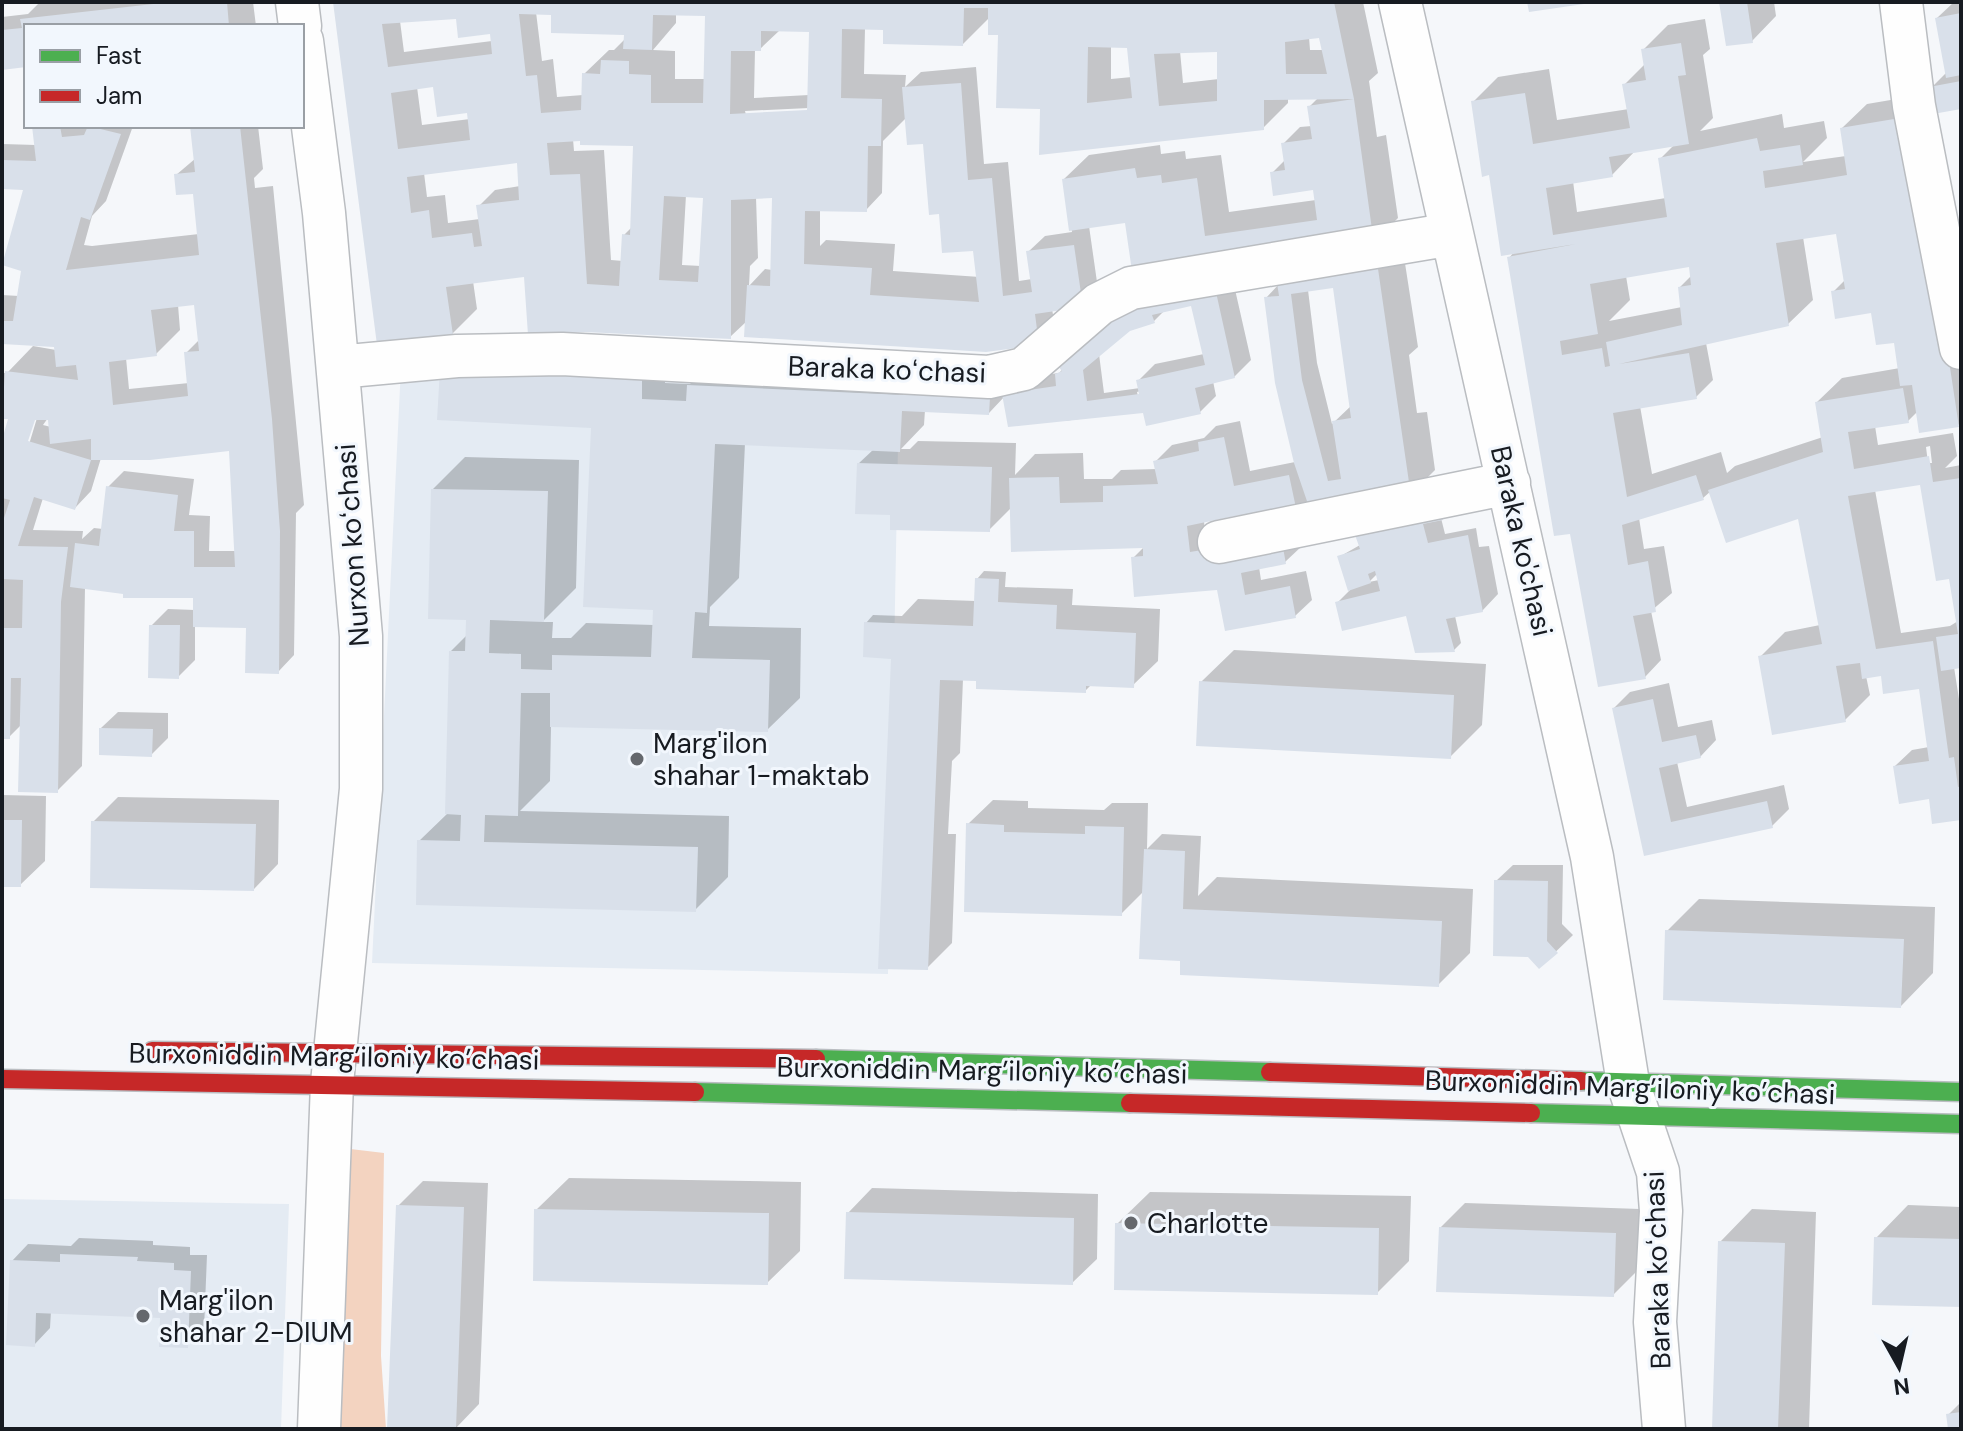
<svg xmlns="http://www.w3.org/2000/svg" width="1963" height="1431" font-family="'DM Sans',sans-serif">
<style>
.built{fill:#e4ebf3}
.forest{fill:#f3d3c0}
.shadow{fill:#0003;fill-rule:evenodd}
.building{fill:#d9e0ea;fill-rule:evenodd}
.lines{fill:none;stroke-linecap:round;stroke-linejoin:round}
.street-casing{stroke:#babdc1;stroke-width:45}
.fast-casing{stroke:#babdc1;stroke-width:21}
.jam-casing{stroke:#babdc1;stroke-width:21}
.street{stroke:#fefefe;stroke-width:42}
.fast{stroke:#4caf50;stroke-width:18}
.jam{stroke:#c62828;stroke-width:18}
.poi-dot{fill:#65686d;stroke:#f2f7fd;stroke-width:3}
.labels{text-anchor:middle;stroke-width:6;stroke-linejoin:round;paint-order:stroke}
.street-label{font-size:28px;fill:#171b21;stroke:#f2f7fd}
.poi-label{font-size:28px;fill:#171b21;stroke:#f2f7fd;text-anchor:start}
</style>
<rect width="100%" height="100%" fill="#f5f7fa"/>
<path class="built" d="M401 367 899 392 888 974 372 963Z
M2 1199 289 1204 281 1429H2Z"/>
<path class="forest" d="M342 1148 384 1153 381 1356 386 1429H334Z"/>
<path class="shadow" d="M40 2H253L256 26H26V65L2 68V17L28 14Z
M335 2H1363L1378 73 1369 81 1377 137 1386 135 1398 218 1382 234 1400 231 1418 347 1409 355 1417 413 1427 412 1435 470 1407 498 1441 518 1445 534 1476 528 1479 547 1489 546 1498 594 1482 611 1455 616 1461 643 1454 650 1408 613 1337 603 1350 590 1339 557 1360 545 1353 522 1302 546 1285 562 1259 567 1261 580 1306 571 1312 600 1295 616 1133 558 1145 546 1011 508 989 530 892 510 858 464 874 449 745 443 739 578 710 607 709 626 801 628 800 698 767 730 551 725 550 781 520 811 729 816 728 877 695 910 419 841 447 814 451 651 467 635 468 618 433 489 465 457 579 460 576 588 542 622H553L552 638H571L586 623 654 625 655 608 593 429 666 354 665 383 690 384 714 361 1021 378 1059 373 1135 292 1127 221 1089 226 1098 289 1052 309 1055 326 1038 343 747 321 730 337 585 330 526 272 473 281 477 309 452 334ZM536 12 553 13 626 33V38L614 50H609L584 74 583 95 557 97 553 59 542 61ZM676 13 707 14 705 79H675V51L653 50 676 23ZM457 17 491 32 492 41 404 52 400 21ZM990 17 1042 107 1263 128 1288 103V98H1318L1309 107 1312 126 1300 127 1283 144 1286 159 1272 173 1314 188 1316 200 1229 212 1221 155 1186 159 1185 151 1161 154 1160 145 1089 155 1064 179 1072 232 1045 236 1028 252 1032 279 1019 281 1008 162 984 164 976 67 921 72 905 87 906 75 864 74 865 28H885L963 44ZM780 30H811L809 95 754 98 755 49H760ZM1321 35 1324 50H1310L1309 37ZM1111 45 1129 46 1132 77 1111 79ZM1219 50V79L1183 83 1180 51ZM435 85 469 111 470 119 422 125 417 87ZM809 108V112L746 115 745 111ZM907 117 925 141 976 245 980 277 893 271 895 244 826 240 820 246V209L866 210 882 193 883 141ZM583 136 635 144 632 227 624 235 623 261 611 260 604 150 574 151 573 139ZM518 161 520 186 495 190 479 206 480 219 448 223 445 195 427 197 424 173ZM686 195 705 196 701 266 682 265ZM774 196 772 270 765 269 749 286 750 266 758 258 756 197ZM1229 263 1279 284 1266 298 1295 462 1250 471 1240 421 1216 426 1204 438 1172 445 1156 461 1157 469 1121 470 1112 479H1084L1083 453 1035 454 1015 475 1016 443 918 441 910 449H901L924 425 925 410 989 413 1005 396 1063 417 1064 421 1141 411 1137 392 1140 391 1200 412 1216 396 1213 381 1234 377 1251 360ZM1334 286 1352 405 1332 424 1317 363 1308 290ZM1193 304 1204 354 1155 364 1138 381 1140 388 1104 393 1099 354 1129 329 1154 321 1164 311ZM1242 513 1245 530 1205 536 1204 520ZM1377 574 1379 580 1369 582Z
M1721 2H1774L1776 16 1752 41Z
M1954 2H1961V107L1933 112 1961 257V423L1958 425 1918 411 1908 421 1875 426 1878 445 1953 433 1957 456 1945 468 1961 465V666L1954 667 1961 712V818L1895 766 1912 750 1929 747 1920 687 1882 674 1866 676 1870 695 1845 720 1760 657 1785 632 1820 625 1799 517 1711 491 1703 498 1639 518 1644 549 1664 546 1672 593 1651 611 1661 660 1645 677 1572 535 1509 258 1514 252 1473 102 1498 77 1549 69 1557 120 1629 109 1625 84 1645 64 1643 50 1668 25 1705 19 1710 49 1703 55 1713 118 1700 131 1782 114 1784 128 1824 121 1827 138 1803 162 1846 156 1842 128 1867 104 1932 93 1931 88 1947 72 1937 18ZM1674 145 1660 159 1666 198 1577 212 1573 181 1612 175 1636 150ZM1838 232 1846 279 1833 292 1873 310 1895 340 1900 368 1842 378 1817 402 1823 437 1735 466 1727 473 1721 452 1652 474 1640 406 1696 397 1713 380 1706 343 1788 324 1813 300 1803 237ZM1691 265 1692 275 1680 287 1682 307 1609 321 1630 300 1626 276ZM1930 446 1932 463H1928L1926 447ZM1927 482 1951 577 1958 621 1950 626 1901 633 1875 490Z
M34 126H133L106 201 92 216 84 245 92 246 199 234 195 194 176 175 196 158 192 126H258L263 169 254 178 255 188 273 186 304 505 296 513 294 655 278 672 248 626 195 625V660L178 677 151 626 168 609 195 610V596L85 587 82 766 57 791 22 724 9 737H2V447L11 418 2 417V373H7L33 346 56 350 55 345 2 342V295L19 296 24 265 26 188 2 187V144L36 145ZM195 303 200 339 186 353 189 383 129 389 126 358 156 354 180 330 178 305ZM50 415 51 427 43 425ZM33 418H37L27 451 23 450ZM231 449 237 551H209L210 516 189 515 194 479 124 471 108 487 103 529 94 528 82 539 83 531 33 530 43 498 75 508 91 491 101 458Z
M984 571 1006 572 1005 587 1073 589 1072 605 1160 609 1158 661 1133 685 1092 684 1085 691 963 679 960 753 952 761 948 834H956L952 943 927 968 892 657 866 623 873 615 902 616 918 599 976 601 977 579Z
M1234 650 1486 664 1482 725 1450 757 1201 682Z
M1669 683 1678 727 1712 720 1716 740 1700 757 1677 762 1687 807 1784 785 1789 809 1772 826 1646 854 1614 708 1630 692Z
M118 712 168 713V738L151 755 101 728Z
M2 795 46 796 45 861 20 885H2Z
M118 797 279 800 278 864 254 889 93 822Z
M993 800 1028 801V808L1104 810 1112 803H1148L1147 849 1162 834 1201 836 1198 896 1217 877 1473 889 1470 953 1438 985 1183 956 1144 891 1121 914 968 824Z
M1513 865H1563L1562 924 1573 935 1540 967 1496 881Z
M1699 899 1935 907 1933 973 1901 1006 1667 931Z
M569 1178 801 1182 800 1251 767 1283 536 1210Z
M423 1181 488 1183 479 1404 455 1429 398 1206Z
M872 1188 1098 1194 1097 1259 1072 1283 848 1213Z
M1150 1192 1411 1196 1409 1261 1377 1293 1117 1224Z
M1465 1203 1640 1209 1638 1270 1613 1295 1440 1228Z
M1908 1205 1961 1207V1305L1876 1238Z
M1752 1209 1816 1212 1809 1429H1714L1720 1242Z
M79 1238 153 1241V1245L190 1247V1255H207L204 1330 187 1346 162 1316 51 1311 50 1328 34 1345 12 1261 28 1244 71 1246Z
M1961 1402V1429H1950L1948 1415Z"/>
<path class="building" d="M171 2H227L229 26H26V67L2 70V30L22 28 20 19Z
M333 2H1334L1354 99 1264 100V130L1039 155 1040 109 996 108 998 35H988V8H964L963 46 883 44V30L842 29 841 98 882 99 881 146H868L867 212 805 211 804 264 872 268 870 295 979 302 973 251 942 253 939 214 929 215 923 144 907 145 902 87 961 83 968 180 992 178 1003 296 1032 292 1026 251 1074 245 1083 307 1035 314 1039 345 986 352 744 337 747 285 770 286 772 198 731 200V339L585 332 528 335 524 277 446 287 453 335 377 345ZM519 14 551 15V33L624 35 623 49 652 50 653 15 705 16 703 103H651V75L629 74V61L601 60 600 74 582 73 581 110 541 113 537 75 526 76ZM456 19 458 38 490 34 492 54 388 67 382 24ZM761 31 809 32 807 110 730 114 731 51H761ZM1319 38 1327 74H1286L1285 42ZM1088 47 1127 48 1132 98 1087 103ZM1217 52V101L1159 106 1154 54ZM433 87 437 117 467 113 470 140 398 149 391 93ZM580 141V145L633 146 630 235 622 234 619 286 587 284 580 174 550 175 547 143ZM517 163 519 200 476 205 482 246 474 247 472 233 432 238 429 210 411 213 407 177ZM664 196 703 198 698 282 659 280Z
M1527 2H1584V4L1529 12Z
M1719 2H1747L1753 43 1726 46Z
M1961 13V75L1946 78 1935 18Z
M1681 43 1686 75 1678 76 1689 144 1609 157 1613 177 1546 188 1553 235 1667 217 1658 158 1757 138 1760 151 1800 145 1803 165 1763 171 1765 188 1823 179 1847 175 1840 128 1906 117 1923 189 1959 427 1919 433 1912 385 1900 386 1894 343 1876 345 1871 313 1835 319 1831 291 1845 289 1836 234 1776 243 1789 326 1619 364 1689 353 1697 399 1613 413 1627 497 1696 475 1704 500 1622 525 1628 565 1648 561 1656 612 1633 616 1646 679 1598 687 1570 534 1554 536 1507 257 1576 244 1501 256 1489 175 1482 177 1471 101 1525 93 1533 144 1630 128 1622 84 1646 80 1641 49ZM1689 267 1691 285 1678 287 1682 325 1606 342 1610 366 1605 367 1602 348 1562 355 1560 341 1598 334 1590 284Z
M1961 81V109L1933 114 1929 87Z
M1354 99 1374 244 1133 278 1125 223 1069 231 1062 179 1135 168 1137 178 1161 175 1162 183 1197 178 1205 236 1317 220 1313 190 1273 196 1270 172 1285 170 1281 143 1312 139 1307 106Z
M32 126H60L62 137 84 135 88 126 121 134 90 220 81 217 66 270 199 255 193 194 176 195 174 174 195 172 190 126H240L272 419 280 531 279 674 245 673 246 628 193 627V598H123V594L70 587 75 543 99 546 106 486 178 495 174 531H194V567H235L229 451 150 460H91V439L50 444 48 420H35L28 441 91 460 75 510 34 497 18 546 68 547 61 602 58 793 18 792 21 678H11L10 739H2V628H22L23 580 2 579V524L10 500 2 498V440L8 419H2L5 371 78 380 76 365 56 367 54 347 2 344V321H13L21 271 2 265 23 190 2 189V160L36 161ZM194 305 199 351 184 352 188 396 113 405 109 362 157 356 151 310Z
M1376 255 1411 496 1310 510 1294 463 1275 383 1264 297 1279 296 1275 270ZM1333 288 1351 418 1332 421 1341 479 1328 481 1302 380 1291 294Z
M1212 274 1235 378 1195 388 1201 414 1146 426 1143 413 1008 427 1002 394 1056 386 1055 374 1062 371 1054 361 1117 308ZM1191 306 1205 365 1136 380 1139 394 1087 401 1083 370 1130 331 1155 323 1152 315Z
M440 369 642 378V399L686 401 687 385 903 395 904 375 991 379 989 415 902 411 900 452 715 444 707 613 695 612 692 658 770 660 768 732 550 727V693H521L518 816 485 815 484 842 698 847 696 912 416 905 417 840 460 841 461 815 445 814 449 651H465L466 620 428 619 431 489 548 491 544 622 490 620 489 653 521 654V669L552 670V655L651 657 653 610 583 607 591 428 437 420Z
M1903 388 1909 423 1848 432 1854 469 1929 456 1933 482 1961 478V668L1941 671 1936 637 1958 634 1949 579 1936 581 1920 485 1848 496 1876 649 1933 641 1949 758 1954 757 1958 787 1961 786V820L1932 824 1929 799 1899 804 1893 766 1929 761 1919 689 1883 694 1881 676 1862 679 1860 663 1836 666 1846 722 1772 735 1758 656 1822 644 1798 519 1726 543 1708 490 1823 452 1815 402Z
M1224 437 1234 486 1289 475 1299 522 1244 534 1240 515 1187 526 1190 552 1281 537 1286 564 1241 573 1245 595 1290 586 1296 618 1225 631 1217 590 1134 597 1131 557 1143 556V548L1011 552 1009 478 1059 477 1060 503 1103 502V486L1158 484 1153 461 1199 451 1198 442Z
M857 463 992 467 990 532 890 530V515L855 514Z
M1439 503 1443 520 1423 524 1428 543 1468 535 1483 612 1446 619 1455 652 1415 653 1406 616 1342 631 1335 602 1380 591 1375 571 1368 574 1371 583 1348 591 1337 556 1360 549 1350 521Z
M975 578 999 579 998 602 1057 605 1056 629 1136 633 1134 688 1086 686V693L976 689V681L940 680 928 970 878 969 891 659 863 657 864 622 973 626Z
M149 625H180L179 679 148 678Z
M1199 681 1454 695 1451 759 1196 746Z
M1653 699 1662 742 1696 735 1701 758 1659 768 1671 822 1767 801 1773 828 1644 856 1612 708Z
M99 728 153 729 152 757 99 755Z
M2 820H22L21 887H2Z
M91 821 256 824 254 891 90 888Z
M966 823 1004 825V832L1085 834V826L1124 827 1122 916 964 912Z
M1144 849 1185 851 1183 909 1442 921 1439 987 1180 975V961L1139 959Z
M1494 880 1548 881 1547 941 1558 953 1539 969 1528 957 1493 956Z
M1665 930 1904 939 1901 1008 1663 1000Z
M396 1205 464 1207 456 1429H387Z
M534 1209 769 1213 768 1285 533 1281Z
M846 1212 1074 1218 1073 1285 844 1279Z
M1115 1223 1379 1228 1378 1295 1114 1290Z
M1439 1227 1616 1233 1614 1297 1436 1292Z
M1874 1237 1961 1239V1307L1872 1305Z
M1718 1241 1785 1243 1778 1429H1712Z
M60 1254 138 1257 137 1261 174 1263V1270L191 1271 188 1348 159 1347 160 1318 36 1313 35 1347 6 1345 10 1260 60 1262Z
M1961 1412V1429H1948L1946 1414Z"/>
<g class="lines">
<g class="street-casing">
<path id="street" d="M297 2 300 26
M1400 2 1592 857 1628 1083 1658 1172 1661 1211 1655 1322 1664 1429
M1901 2 1914 106 1961 348
M302 41 324 213 361 636V789L332 1083 319 1429
M338 367 457 356 562 354 989 377 1024 369 1099 304 1131 288 1452 234
M1219 542 1509 483"/>
</g>
<g class="fast-casing">
<path id="fast" d="M816 1059 1270 1072
M1581 1081 1961 1092
M695 1092 1130 1103
M1531 1113 1961 1124"/>
</g>
<g class="jam-casing">
<path id="jam" d="M152 1051 816 1059
M1270 1072 1581 1081
M2 1079 695 1092
M1130 1103 1531 1113"/>
</g>
<use href="#street" class="street"/>
<use href="#fast" class="fast"/>
<use href="#jam" class="jam"/>
</g>
<g class="poi-dot">
<circle cx="637" cy="759" r="8"/>
<circle cx="1131" cy="1223" r="8"/>
<circle cx="143" cy="1316" r="8"/>
</g>
<g class="labels">
<g class="street-label">
<text transform="translate(887 369) rotate(2)" y="10">Baraka koʻchasi</text>
<text transform="translate(1522 541) rotate(77)" y="10">Baraka ko'chasi</text>
<text transform="translate(352 545) rotate(-94)" y="10">Nurxon koʻchasi</text>
<text transform="translate(334 1056) rotate(1)" y="10">Burxoniddin Marg’iloniy ko’chasi</text>
<text transform="translate(982 1070) rotate(1)" y="10">Burxoniddin Marg’iloniy ko’chasi</text>
<text transform="translate(1630 1087) rotate(2)" y="10">Burxoniddin Marg’iloniy ko’chasi</text>
<text transform="translate(1657 1270) rotate(-92)" y="10">Baraka koʻchasi</text>
</g>
<g class="poi-label">
<text x="653" y="753">Marg'ilon<tspan x="653" dy="32">shahar 1-maktab</tspan></text>
<text x="1147" y="1233">Charlotte</text>
<text x="159" y="1310">Marg'ilon<tspan x="159" dy="32">shahar 2-DIUM</tspan></text>
</g>
</g>
<rect width="1963" height="1431" fill="none" stroke="#171b21" stroke-width="8"/>
<rect x="24" y="24" width="280" height="104" fill="#f2f7fd" stroke="#9a9fa5" stroke-width="2"/>
<rect x="40" y="50" width="40" height="12" fill="#4caf50" stroke="#9a9fa5" stroke-width="2"/>
<text x="96" y="64" font-size="24" fill="#171b21">Fast</text>
<rect x="40" y="90" width="40" height="12" fill="#c62828" stroke="#9a9fa5" stroke-width="2"/>
<text x="96" y="104" font-size="24" fill="#171b21">Jam</text>
<g transform="translate(1899 1367) rotate(172)" stroke="#f2f7fd" stroke-width="6" paint-order="stroke">
<path d="M0-6L14 30L0 20L-14 30Z" fill="#171b21"/>
<text y="-12" font-size="22" font-weight="bold" text-anchor="middle" fill="#171b21">N</text>
</g>
</svg>
